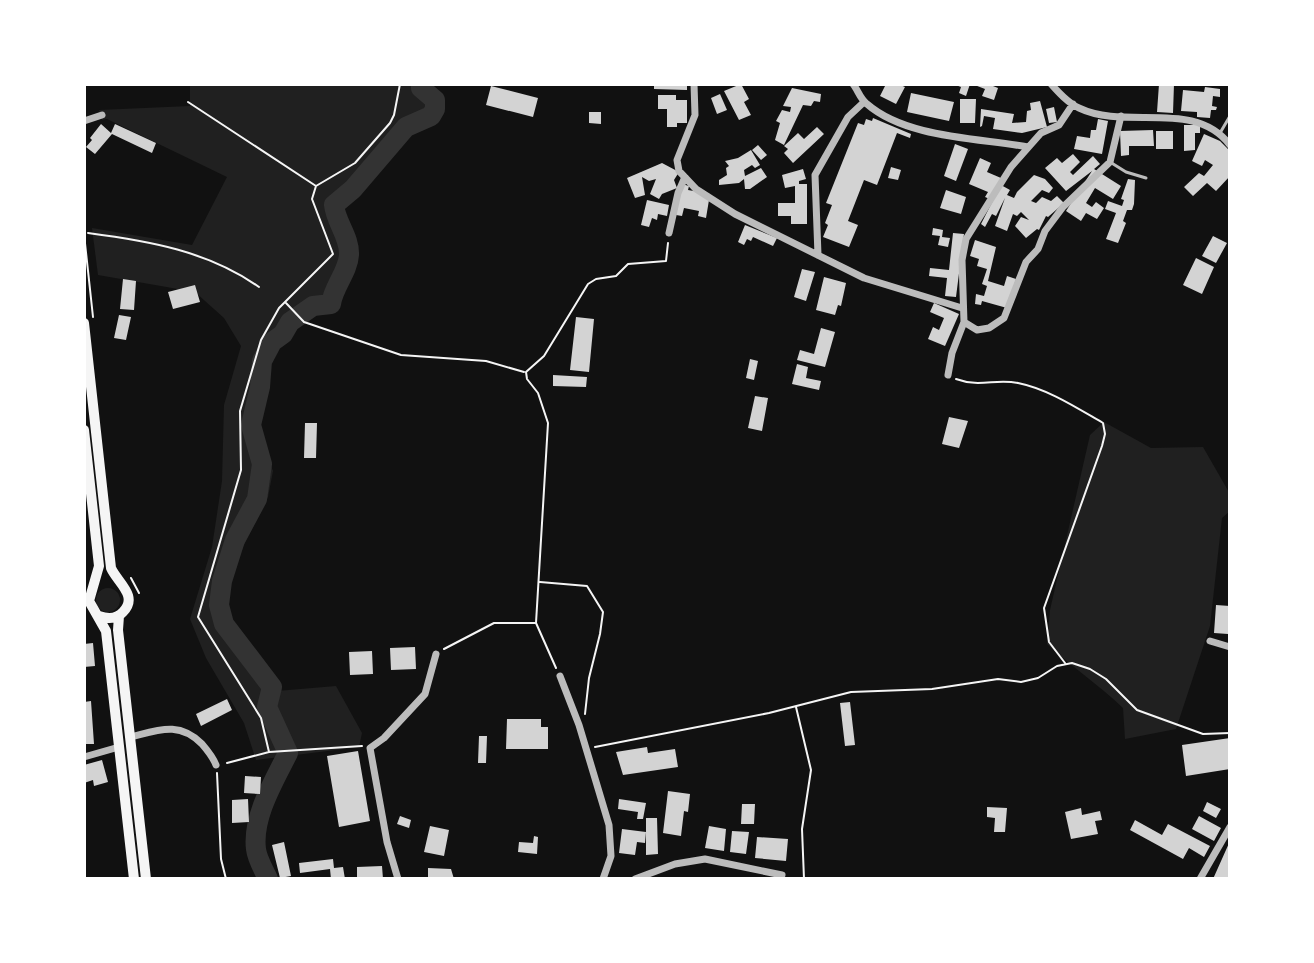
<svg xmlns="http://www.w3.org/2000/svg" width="1314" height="963" font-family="Quicksand,sans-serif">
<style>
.green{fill:#202020}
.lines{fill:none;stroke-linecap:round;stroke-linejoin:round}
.river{stroke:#333;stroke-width:20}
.building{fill:#d3d3d3}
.path{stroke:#f5f5f5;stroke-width:2}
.service{stroke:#bcbcbc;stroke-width:3}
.minor{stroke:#bcbcbc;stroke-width:7}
.secondary{stroke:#f5f5f5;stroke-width:10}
</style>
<rect width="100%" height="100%" fill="#111"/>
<path class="green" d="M190 84H414L427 102 428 111 400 125 358 174 328 203 342 242 343 258 326 298 309 317 286 335 271 356 260 408 262 442 273 471 268 497 239 555 225 602 235 627 277 691 336 686 362 733 359 747 256 760 244 723 206 658 190 619 212 547 222 481 224 405 241 346 224 318 195 292 98 275 92 228 192 245 227 177 107 119 102 120 99 110 190 106Z
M1104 422 1151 448 1203 447 1230 494V511L1222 518 1210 626 1176 729 1125 739 1123 708C1099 685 1072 667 1047 644L1050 610 1090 435Z
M96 600a12 12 0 1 1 24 0a12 12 0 1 1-24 0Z"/>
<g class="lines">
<path class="river" d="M268 879C264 870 257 859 256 849 252 817 274 781 288 753L267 707 272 687 224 624 219 605 222 581 235 540 257 499 262 464 251 425 260 387 262 361 272 342 283 334 290 322 313 306 331 304C333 287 348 272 349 255 350 237 336 223 334 205L353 189 406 127 431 116 435 109V100L421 88V84"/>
</g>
<path class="building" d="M654 84H687V90L654 89Z
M741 84 749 99 744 102 751 115 739 120 724 91Z
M886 84H898L905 87 896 104 880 96Z
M953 84H970L966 96 959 93 961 87Z
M972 84H988L998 88 994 100 982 96 985 89Z
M1159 84H1174L1173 113 1157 112Z
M491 86 538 98 533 117 486 105Z
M1205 87 1220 89V97L1213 96 1212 106 1217 107 1216 110H1211L1210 118 1197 117V112L1181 111 1183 90 1204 92Z
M792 88 821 94 820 102 814 101 811 106 803 105 784 145 775 140 780 123 776 121 782 110 790 112 791 107 783 106Z
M911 93 954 102 949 121 907 112Z
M720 94 727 110 717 114 711 98Z
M658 95H676V100H687V123H677V127H667V109H658Z
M960 99H976L975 123H960Z
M1040 101 1047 127 1022 133 993 129 995 118 984 116 982 126 980 127 981 109 1014 114 1012 123 1026 122 1027 111 1031 110 1030 103Z
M1054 107 1057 122 1049 123 1046 109Z
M589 112H601V124L589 123Z
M873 118 911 134 910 138 897 133 877 185 864 180 848 221 858 225 849 247 823 237 828 225 825 223 832 205 826 203 858 123 864 125 866 119 872 121Z
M1098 119 1108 121 1102 154 1074 149 1077 136 1090 138 1091 130H1096Z
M101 124 111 133 115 124 156 143 152 153 112 134 95 154 86 147 92 140 90 138Z
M1184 125H1200V133H1195V150L1184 151Z
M817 127 824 134 793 163 784 153 788 149 784 146 798 133 804 139Z
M1153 130 1154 146H1129V155L1121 156 1120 131Z
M1156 131H1173V149H1156Z
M1204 134 1220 141 1230 151V176L1216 191 1207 183 1193 196 1184 187 1199 173 1204 176 1213 165 1205 160 1202 166 1192 161Z
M955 144 968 149 956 181 944 176Z
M758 145 767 155 761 160 752 150Z
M751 150 760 165 755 168 752 165 744 170 745 176 761 168 767 177 750 189H745L744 179 739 183 719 185V180L727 175 726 168 729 166 725 161 738 158Z
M1073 154 1080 162 1070 172 1073 175 1093 156 1100 164 1094 169 1121 186 1113 199 1095 188 1086 203 1092 207 1096 202 1104 208 1097 219 1086 213 1081 221 1066 211 1092 171 1066 191 1045 168 1057 158 1062 163Z
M980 158 991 163 987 172 1001 178 992 200 985 197 988 192 969 184Z
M662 163 679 172 674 180 677 188 662 194 659 199 650 194 656 179 649 181 642 177 645 195 635 198 627 178Z
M891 167 901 170 898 180 888 178Z
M803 169 806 179 799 181V184H807V224H791V216H778V203H795V186L785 188 782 175Z
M1034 175 1045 179 1053 188 1049 193 1042 190 1031 201 1036 203 1042 197 1051 201 1057 196 1064 203 1048 217 1046 216 1039 230 1037 229 1026 238 1015 226 1021 217 1029 220 1021 212 1017 216 1013 214 1007 231 995 226 1005 198 996 216 992 214 985 227 981 224 1001 185 1010 190 1007 195 1014 198 1017 192Z
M1128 179 1135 180 1134 204 1132 210H1127L1123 221 1126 223 1118 243 1106 239 1116 213 1105 209 1108 201 1122 206 1124 200 1121 199Z
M682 184 689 186 688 190 710 194 706 218 698 216 699 211 684 208 682 216 676 215Z
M946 190 966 197 961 214 940 208Z
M647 200 669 205 667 216 658 214 657 220 652 218 649 227 641 225Z
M745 225 777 238 773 246 753 237 751 241 747 239 744 245 738 242Z
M933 228 943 230 942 237 950 238 948 247 938 245 940 236 932 235Z
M953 233 964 234 956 297 945 296 947 278 929 276 930 268 949 270Z
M1213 236 1227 243 1216 263 1202 256Z
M975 240 996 247 988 281 1004 286 1007 276 1016 279 1007 308 982 301 981 305 975 304 976 294 984 296 987 286 982 284 987 269 977 266 979 259 970 256Z
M1196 258 1214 267 1202 294 1183 285Z
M802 269 815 272 806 301 794 297Z
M824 277 846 283 841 306 838 305 835 315 816 310Z
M123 279 136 281 134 310 120 309Z
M195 285 200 302 173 309 168 292Z
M934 303 959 314 945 346 928 339 933 327 939 330 944 318 930 312Z
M119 315 131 317 126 340 114 338Z
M576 317 594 319 589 372 570 370Z
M821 328 835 332 825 367 797 360 800 350 814 354Z
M750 359 758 361 754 380 746 378Z
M797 364 808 367 806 378 821 381 819 390 792 384Z
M553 375 587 377 586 387 553 386Z
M755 396 768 398 762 431 748 428Z
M949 417 968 421 959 448 942 444Z
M305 423H317L316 458H304Z
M1216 605 1230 606 1228 634 1214 633Z
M93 643 95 666 84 667V644Z
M415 647 416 669 391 670 390 648Z
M372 651 373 674 350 675 349 652Z
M227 699 232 710 201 726 196 714Z
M91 701 94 744H84V702Z
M850 702 855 745 845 746 840 703Z
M507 719H541V727H548V749H506Z
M479 736H487L486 763H478Z
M1230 738V769L1186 776 1182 745Z
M647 747 648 753 675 749 678 767 623 775 616 752Z
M358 751 370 821 339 827 327 756Z
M102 760 108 782 94 786 93 780 84 783V765Z
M245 776 261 777 260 794 244 793Z
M668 791 690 794 688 812 684 811 681 836 663 833Z
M248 799 249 822 232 823V800Z
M619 799 646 803 643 819H637L638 812 618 809Z
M1207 802 1221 809 1216 818 1203 811Z
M742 804H755L754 824H741Z
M987 807 1007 808 1005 832H994L995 818 987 817Z
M1081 808 1082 815 1100 811 1102 820 1095 821 1098 834 1071 839 1065 812Z
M400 816 411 820 409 828 397 824Z
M1199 816 1221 828 1214 841 1192 829Z
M646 818H657L658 854 646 855Z
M1135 820 1162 835 1168 824 1210 846 1204 857 1189 848 1183 859 1130 830Z
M430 826 449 830 444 856 424 852Z
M709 826 726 829 724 851 705 848Z
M622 829 646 832 645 843 637 842 635 855 619 853Z
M732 831 749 832 746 854 730 852Z
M534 836 538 837 537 854 518 852 519 842 533 843Z
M757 837 788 839 786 861 755 858Z
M1230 841V879H1213Z
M284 842 291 876 280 878 272 845Z
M333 859 334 868 343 867 345 879H331L330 869 300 873 299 863Z
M382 866 383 879H357V867Z
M428 868 451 869 454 879H428Z"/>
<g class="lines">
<path class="path" d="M188 102 316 186 355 163 390 123 394 115 400 84
M88 233C149 241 208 251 259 287
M84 234 93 317
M286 303 304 322 401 355 486 361 524 372
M956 379C981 388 995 378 1018 383 1048 389 1077 408 1103 423L1105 434 1102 446 1044 608 1049 642 1065 663
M131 578 139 593
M540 582 587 586 603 612 600 634 589 678 585 714
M444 649 494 623H535
M556 668 536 623 548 423 538 393 527 379 526 372 544 356 588 284 596 279 616 276 628 264 666 261 668 243
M796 707 811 770 802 829 804 879
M595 747 769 713 851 692 932 689 998 679 1021 682 1038 678 1057 666 1072 663 1090 669 1106 679 1137 710 1203 734 1230 733
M269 752 261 718 198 617 241 470 240 411 261 340 279 308 333 254 312 199 316 186
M227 763 269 752 362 746
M217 773 221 859 226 879"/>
<path class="service" d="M1220 133 1230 116
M1110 162 1126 172 1146 178"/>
<path class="minor" d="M694 84 695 115 677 160 679 171 696 189 735 214 864 278 962 308
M853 84C858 90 860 99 867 104 906 138 978 138 1028 147
M1051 84C1059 93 1068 103 1079 108 1127 131 1194 98 1230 145
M84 121 102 115
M669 233 678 193 685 177
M818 255 815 175 848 117 864 102
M964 322 977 330 989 328 1004 318 1026 262 1038 249 1045 231 1063 207 1110 162 1121 116
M948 375 952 353 964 322 962 260 966 239 1011 167 1041 133 1059 125 1073 104
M1210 641 1230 647
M560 676 579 725 609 825 611 856 603 879
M130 737C159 730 179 721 202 744 208 751 213 757 216 765
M84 757 119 747
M398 879 387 842 370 748 384 738 425 694 436 654
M635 879 675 864 705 859 782 875
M1200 879 1230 827"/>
<path class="secondary" d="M84 323 111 568C117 582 139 596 123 612 117 619 108 619 99 616
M84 430 99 566 89 601 106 631 134 879
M119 616 118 630 146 879"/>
</g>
<rect width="1314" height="963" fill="none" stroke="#ffffff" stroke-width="172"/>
</svg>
